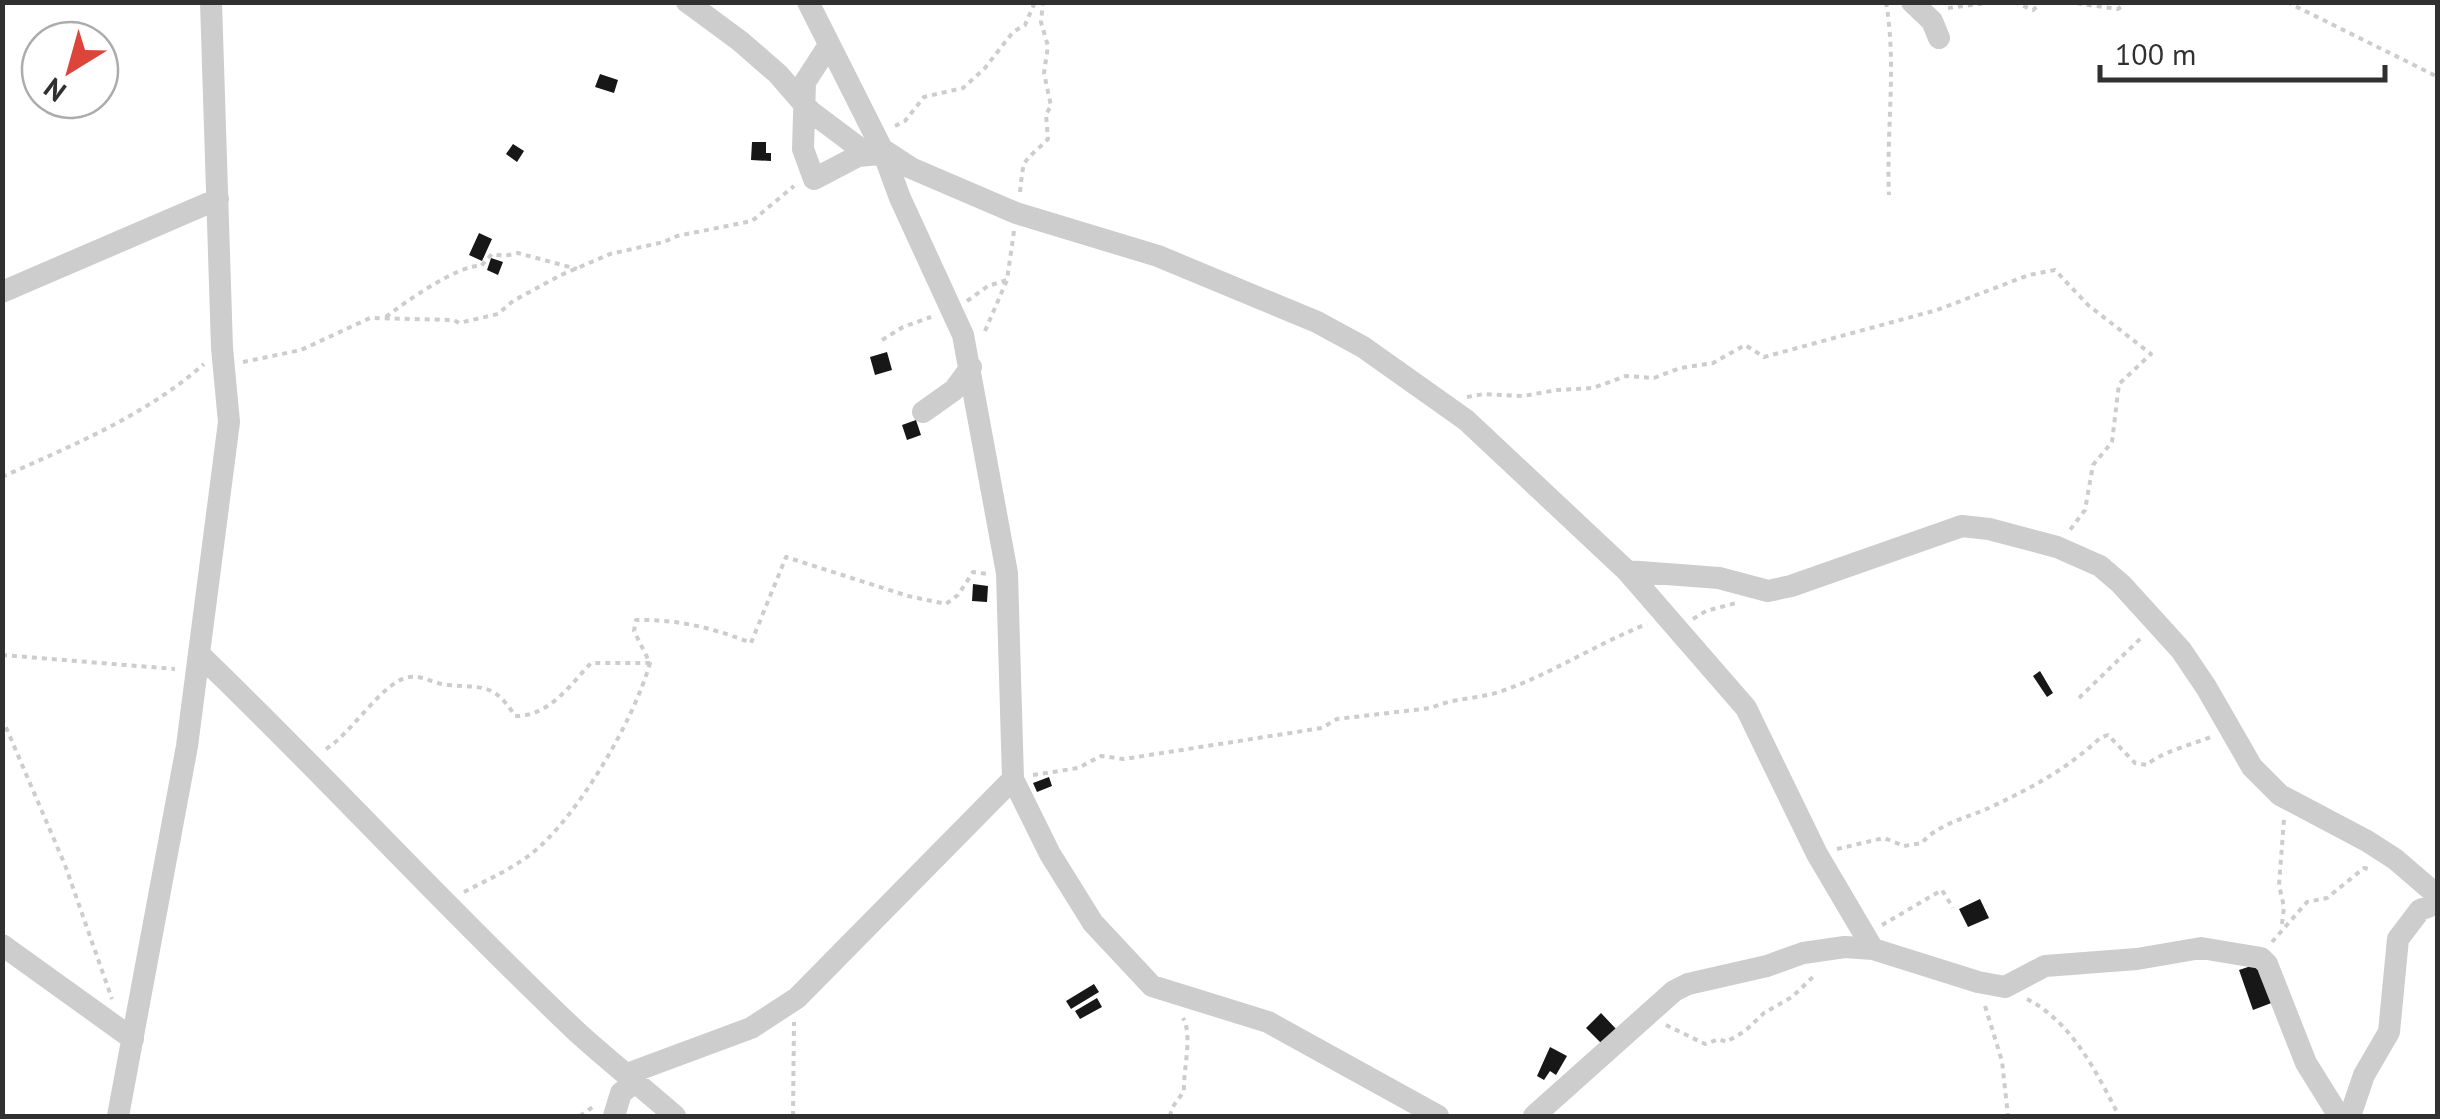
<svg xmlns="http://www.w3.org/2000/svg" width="2440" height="1119" font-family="'PT Sans',sans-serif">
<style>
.building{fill:#171717}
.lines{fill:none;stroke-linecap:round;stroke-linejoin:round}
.path{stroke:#cdcdcd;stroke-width:4;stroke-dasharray:5 5;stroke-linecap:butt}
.minor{stroke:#cdcdcd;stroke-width:22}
</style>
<rect width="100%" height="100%" fill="#fff"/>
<path class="building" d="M600 74 618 80 614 93 595 87Z
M752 142H766V153H771V161L751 160Z
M513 144 524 151 517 162 506 154Z
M479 233 492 239 482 261 469 255Z
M491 258 503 262 498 275 487 270Z
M887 352 892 370 875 375 870 357Z
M916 420 921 435 907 440 902 425Z
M973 584 988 586 987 602 972 601Z
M2040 671 2053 693 2047 697 2033 676Z
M1049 777 1052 786 1037 792 1033 783Z
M1980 899 1989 918 1968 927 1959 909Z
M2260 963 2274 1002 2253 1010 2239 970Z
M1094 984 1099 992 1071 1009 1066 1001Z
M1097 998 1102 1007 1080 1019 1075 1011Z
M1601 1013 1618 1031 1604 1046 1586 1028Z
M1550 1047 1567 1056 1556 1075 1550 1071 1544 1080 1537 1076Z"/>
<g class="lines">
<path class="path" d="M1886 2C1897 66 1886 131 1889 195
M2014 2 2033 10 2041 3 2053 2
M2067 2 2118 9 2127 2
M2287 2 2438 77
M1948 8 1995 2
M895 126 905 121 924 97 963 88 985 68 1013 32 1025 25 1035 2
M1020 192C1024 155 1022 165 1048 139L1046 114 1051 106 1044 73 1048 46 1041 22 1043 2
M967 301 988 286 1007 280
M386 317C405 302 459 264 481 266L492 254 504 256 518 253 577 269
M985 331 1007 280 1014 231
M882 340 903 327 931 317
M243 362 301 350 370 318 454 320 459 323 498 314 513 301 561 275 610 254 664 242 677 236 752 221 794 186
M1467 397 1484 394 1523 396 1557 390 1593 388 1626 376 1654 378 1680 368 1713 363 1745 345 1764 357 1937 310 2029 275 2055 270 2088 305 2151 354 2119 384 2112 442 2093 465 2085 510 2070 530
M2 477C73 445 145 416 204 364
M1693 619 1706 611 1736 603
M2 655 175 669
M2079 698 2141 638
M2 718 65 865 112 999
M326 749C352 733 383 681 409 677 423 675 434 684 448 685 483 688 494 683 515 716 549 717 571 684 591 663H650L634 631 636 620C676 619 714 628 751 643L786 557 908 596 946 604 958 595 973 572 987 574
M1033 775 1078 768 1101 756 1124 759 1322 728 1337 719 1431 708C1452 698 1477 699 1499 692 1550 675 1596 644 1647 624
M1837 849 1884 838 1904 846 1922 843C1936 825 1968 817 1989 808 2031 788 2066 770 2100 738L2108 735 2135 763 2147 765C2159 753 2193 744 2211 737
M464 892C487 880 510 870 531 854 578 817 634 720 650 663
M2282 924 2284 907 2279 885 2284 819
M1882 925 1942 890 1953 908
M2272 942 2307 902 2327 898 2364 868 2369 869
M2027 999C2072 1022 2097 1073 2119 1116
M1985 1006 2002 1061 2008 1116
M1666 1025 1705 1044 1719 1039 1726 1042 1745 1031 1764 1013 1792 997 1816 974
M580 1116 594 1106
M793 1116 794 1022
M1170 1116 1172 1108 1184 1091C1183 1069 1193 1036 1183 1018"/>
<path class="minor" d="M687 2 740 41 778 74 810 111 866 153
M808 2 882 149 911 168 1016 213 1158 256 1317 322 1363 347 1466 420 1627 571 1746 708 1817 854 1873 949
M1912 2 1932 21 1939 38
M829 45 805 82 803 149 814 179 858 156 880 154
M882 149 900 198 963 335 1007 573 1013 779 1050 854 1093 923 1152 986 1268 1022 1438 1116
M2 292 218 199
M923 412 954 390 971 367
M1627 571 1719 578 1768 591 1791 586 1962 526 1989 529 2057 547 2100 566 2121 584 2181 650 2206 687 2252 767 2280 795 2367 841 2395 859 2438 896
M201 656C329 779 448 910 577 1032 609 1061 643 1088 675 1116
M2 945 133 1039
M627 1074 751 1028 797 998 1013 779
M118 1116 187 746 229 422 222 348 211 2
M614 1116 621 1093 635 1082
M1534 1116 1674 991 1688 984 1767 966 1803 953 1845 947 1873 949 1978 982 2005 987 2045 966 2137 959 2201 948 2261 958 2267 964 2306 1063 2339 1116
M2350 1116 2364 1075 2389 1032 2398 939 2420 910 2438 903"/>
</g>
<rect width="2440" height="1119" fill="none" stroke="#303030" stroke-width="10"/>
<g transform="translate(70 70) rotate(217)"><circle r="48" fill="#ffffff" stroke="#acacac" stroke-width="2.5"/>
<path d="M0-8L18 38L0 25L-18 38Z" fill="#de453a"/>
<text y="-15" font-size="28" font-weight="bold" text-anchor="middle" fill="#303030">N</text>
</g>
<path d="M2100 65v15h285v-15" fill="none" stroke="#303030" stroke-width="5"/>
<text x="2115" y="65" font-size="30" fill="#303030" stroke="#ffffff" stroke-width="8" paint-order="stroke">100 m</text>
</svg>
